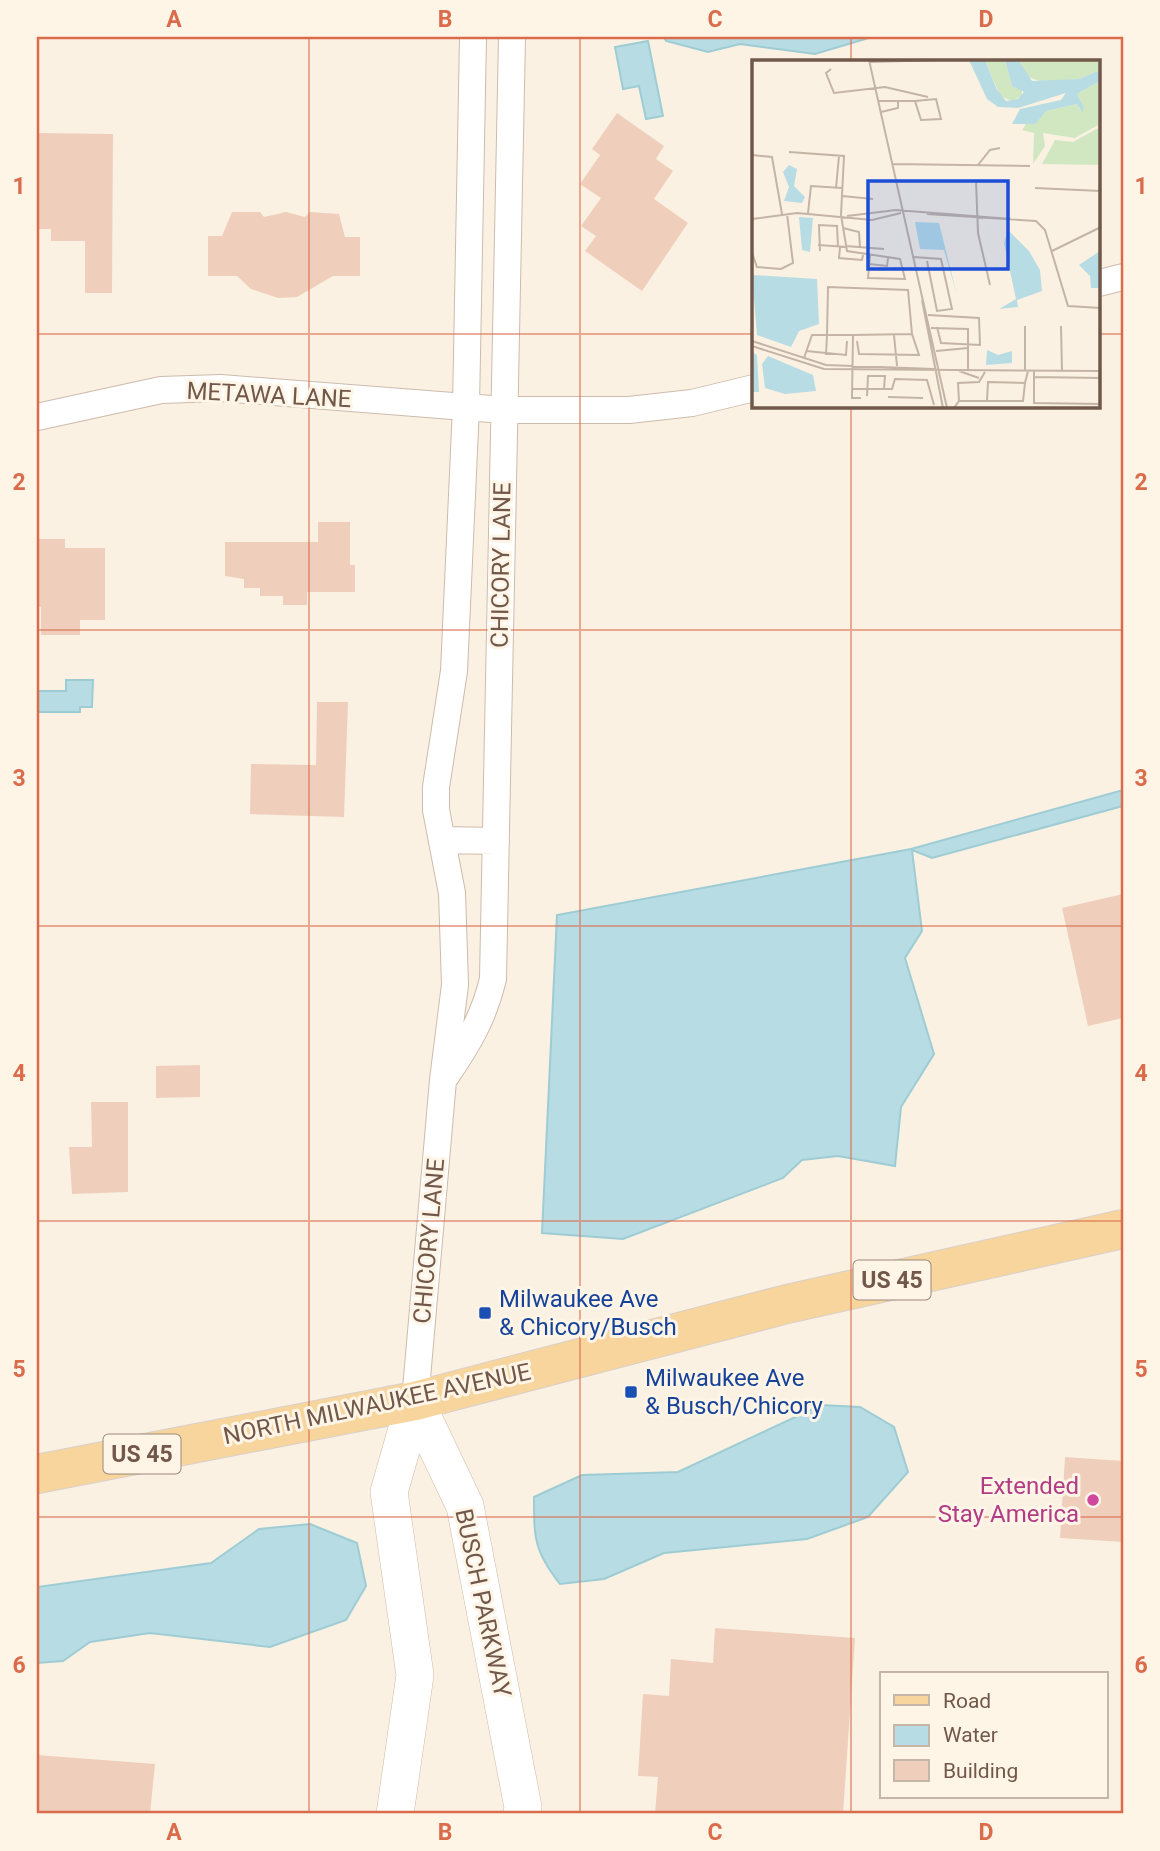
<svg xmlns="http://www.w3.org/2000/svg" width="1160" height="1851" font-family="Roboto,sans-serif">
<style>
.water{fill:#b7dce3;stroke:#9eccd4;stroke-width:2}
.building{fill:#efcfbb}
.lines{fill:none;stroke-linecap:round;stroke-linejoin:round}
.street-casing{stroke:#cdbbac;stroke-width:28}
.secondary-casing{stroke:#d0baa9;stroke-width:38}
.primary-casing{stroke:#d7d0cc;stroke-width:40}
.street{stroke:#fff;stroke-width:26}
.secondary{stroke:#fff;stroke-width:37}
.primary{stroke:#f7d59d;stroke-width:38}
.grid{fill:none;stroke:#da6c4c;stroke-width:2;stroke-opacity:0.55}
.transit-dot{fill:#1a4fb4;stroke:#fef5e7;stroke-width:2.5}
.hotel-dot{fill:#d1479c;stroke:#fef5e7;stroke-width:2.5}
.labels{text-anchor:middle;stroke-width:6;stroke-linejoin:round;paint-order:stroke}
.shield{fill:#fef5e7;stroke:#9b8779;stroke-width:2}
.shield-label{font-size:23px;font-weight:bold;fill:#71584a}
.street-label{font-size:24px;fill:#71584a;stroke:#fef5e7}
.transit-label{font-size:24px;fill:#164399;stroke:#fef5e7;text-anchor:start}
.hotel-label{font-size:24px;fill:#b23c85;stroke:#fef5e7;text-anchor:end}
.inset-road{fill:none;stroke:#c4b4a5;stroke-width:2}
.view{fill:#1d4ed8;fill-opacity:0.15;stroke:#1d4ed8;stroke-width:3.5}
.inset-edge{fill:none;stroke:#71584a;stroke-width:3.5}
.neatline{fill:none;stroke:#da6c4c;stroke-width:2.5}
.grid-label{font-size:23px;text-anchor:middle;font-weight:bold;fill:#da6c4c}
</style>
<rect width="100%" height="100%" fill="#fbf1e2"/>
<path class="water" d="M664 37H872L815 54 740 44 708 52 666 41Z
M648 41 663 116 646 119 639 86 623 89 615 47Z
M66 680H93L92 707H80V712H37V691H66Z
M1123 790V806L932 858 912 850 922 931 905 958 934 1054 901 1107 895 1166 838 1156 802 1160 783 1178 623 1239 542 1233 557 915 911 849Z
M821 1405 860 1407 894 1427 908 1472 868 1517 807 1539 664 1553 604 1579 560 1584C534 1551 534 1538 534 1497L582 1475 678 1472Z
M310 1524 357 1543 366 1586 346 1620 270 1647 150 1633 90 1642 63 1661 37 1663V1587L211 1563 259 1529Z"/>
<path class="building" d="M617 113 664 146 656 159 673 171 654 199 688 223 642 291 585 251 596 236 581 226 601 198 580 184 600 155 592 149Z
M37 133 113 134 112 293H85V241H51V229H37Z
M232 212H260L264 217 286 212 305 217 310 212 339 214 345 237H360V276H333L297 297 278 298 251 289 237 276H208V236H222Z
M318 522H350V565H355V592H307V605H283V596H260V588H244V579L225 576V542H318Z
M37 539H65V548H105V620H80V635H41V607H37Z
M317 702H348L344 817 250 814 251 764 316 765Z
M1123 894V1018L1088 1026 1062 908Z
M200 1065V1097L156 1098V1066Z
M91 1102H128V1192L72 1194 69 1147H92Z
M1065 1457 1123 1461V1542L1060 1538Z
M715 1628 855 1638 843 1814H655L658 1777 638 1776 643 1694 669 1696 671 1659 713 1663Z
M37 1755 155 1764 150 1814H37Z"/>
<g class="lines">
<g class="street-casing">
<path id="street" d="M1099 283 1123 277
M37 417 161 390 221 388 504 410H629L692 403 754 388
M443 840 496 841
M446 1076C468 1044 484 1017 493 979L512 37
M415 1401 443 1080 455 985 452 893 436 810V787L454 671 466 407 473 37"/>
</g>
<g class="secondary-casing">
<path id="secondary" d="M415 1401 465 1506 523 1807 522 1814
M395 1814 415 1675 389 1492 415 1401"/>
</g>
<g class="primary-casing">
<path id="primary" d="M37 1474 415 1401 787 1304 1123 1229"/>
</g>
<use href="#street" class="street"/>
<use href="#secondary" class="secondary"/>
<use href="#primary" class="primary"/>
</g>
<path class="grid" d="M309 37V1814M580 37V1814M851 37V61M37 334H754M1099 334H1123M851 406V1814M37 630H1123M37 926H1123M37 1221H1123M37 1517H1123"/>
<g class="transit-dot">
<rect x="478" y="1306" width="14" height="14" rx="3.5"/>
<rect x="624" y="1385" width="14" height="14" rx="3.5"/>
</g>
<circle class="hotel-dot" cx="1093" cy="1500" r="7"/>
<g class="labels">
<g class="shield">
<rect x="853.5" y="1260.5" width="77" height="39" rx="5"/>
<rect x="103.5" y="1434.5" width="77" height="39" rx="5"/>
</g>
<g class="shield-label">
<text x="892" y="1288">US 45</text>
<text x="142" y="1462">US 45</text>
</g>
<g class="street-label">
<text transform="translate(269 395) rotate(3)" y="8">METAWA LANE</text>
<text transform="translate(501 565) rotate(-89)" y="8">CHICORY LANE</text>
<text transform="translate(429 1241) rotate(-85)" y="8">CHICORY LANE</text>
<text transform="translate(377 1404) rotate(-12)" y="8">NORTH MILWAUKEE AVENUE</text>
<text transform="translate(483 1603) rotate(78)" y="8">BUSCH PARKWAY</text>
</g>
<g class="transit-label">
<text x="499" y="1307">Milwaukee Ave<tspan x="499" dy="28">&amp; Chicory/Busch</tspan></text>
<text x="645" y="1386">Milwaukee Ave<tspan x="645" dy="28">&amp; Busch/Chicory</tspan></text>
</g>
<g class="hotel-label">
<text x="1079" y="1494">Extended<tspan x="1079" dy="28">Stay America</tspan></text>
</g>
</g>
<g transform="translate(752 60)">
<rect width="348" height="348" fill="#fbf1e2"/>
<path d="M233 0H253L260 26 270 30V36L260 41 248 36ZM266 0H348V10L327 19 291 22 273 16ZM348 21V64L323 78 291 73 293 86 281 104 282 73 270 70 274 64 294 51 325 44 329 51 325 34ZM348 67V105L290 104 303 80 321 82Z" fill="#d1e7c1"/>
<path d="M217 0H233L245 30 254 41 266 39 272 32 260 26 253 0H266L280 21 327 19 348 10V21L325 34 332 49 330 52 325 44 294 51 283 64H260L268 49 309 40 314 33 266 48 246 47 235 39ZM37 105 45 109 42 126 53 137 50 143 32 141 37 127 31 112ZM47 157 61 158 58 192 50 190ZM163 162 187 163 205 235 192 190 168 189ZM256 170 277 191 288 210 290 231 265 240 266 247 247 249 264 239 252 183ZM348 191V228H339L338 216 327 205ZM0 215 65 219 67 264 47 271 39 287 5 275ZM235 290 246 295 260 291V303L234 305ZM0 292 5 295 7 332H0ZM16 296 61 315 64 331 33 334 13 328 10 304Z" fill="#b7dce3"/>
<path class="inset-road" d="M117 0 195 348M118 2 190 0M79 9 74 13 82 33 133 27 176 37M127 41H163L169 60 189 59 184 39 163 41M129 52 146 48V40M37 92 92 96 89 155 95 191 148 199 153 219 116 218 118 195M0 95 20 97 30 154M141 104 278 106M226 105 238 90 248 88M224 121 226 173 238 225M84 128 87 96M283 128 349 131M90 136 121 139M56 153 59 126 90 128M175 154 284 161 293 170 316 246 349 248M95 156 144 150 259 159M0 159 45 153 120 160 149 153M91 168 107 172 108 187M66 185 95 187M94 186 132 189M88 187 87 198 110 200 111 195M68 191 67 165 85 166 86 187M300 191 349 167M0 193 5 207 29 209 41 203 35 154M162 197 189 199 200 249 185 251 175 201M117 204 135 206 136 198M170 240 191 348M176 255 227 258 228 285 189 283 185 267M273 266V310M309 266 310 311M179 268 216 269V310M101 275 160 274 156 230 76 227 75 275H101L100 338H109M142 275 145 306M0 281 74 305 182 309M105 281 107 294 167 295 160 274M0 286 72 309 349 311M54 291 94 295 95 281M184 291 216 288M52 298 60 275H75L74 295M282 310V343L349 344M207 311 227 318M282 317 349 318M273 323 271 341H235L236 322 273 323 276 311M100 329H140L143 319 175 320 182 345M115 336 116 316H133L132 329M136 337 171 338M207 341 206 323 227 322 233 312M202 348 207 341H235"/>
<path class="view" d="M116 121H256V209H116Z"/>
<rect width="348" height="348" class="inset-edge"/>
</g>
<rect width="1160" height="1851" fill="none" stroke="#fef5e7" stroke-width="77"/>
<rect x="880" y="1672" width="228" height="126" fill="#fef5e7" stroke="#c6b6a8" stroke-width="2"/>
<rect x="894" y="1695" width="35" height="10" fill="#f7d59d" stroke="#c6b6a8" stroke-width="2"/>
<text x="943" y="1708" font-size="21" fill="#71584a">Road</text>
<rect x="894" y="1725" width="35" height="21" fill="#b7dce3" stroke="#c6b6a8" stroke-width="2"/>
<text x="943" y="1742" font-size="21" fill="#71584a">Water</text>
<rect x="894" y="1760" width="35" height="21" fill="#efcfbb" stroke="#c6b6a8" stroke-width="2"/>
<text x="943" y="1778" font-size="21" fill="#71584a">Building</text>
<rect x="38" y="38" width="1084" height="1774" class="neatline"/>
<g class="grid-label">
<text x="174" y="27">A</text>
<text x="445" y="27">B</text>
<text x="715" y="27">C</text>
<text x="986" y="27">D</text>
<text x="19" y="194">1</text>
<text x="1141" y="194">1</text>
<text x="19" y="490">2</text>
<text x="1141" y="490">2</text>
<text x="19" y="786">3</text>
<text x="1141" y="786">3</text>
<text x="19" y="1081">4</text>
<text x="1141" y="1081">4</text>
<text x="19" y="1377">5</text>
<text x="1141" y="1377">5</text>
<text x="19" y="1673">6</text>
<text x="1141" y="1673">6</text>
<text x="174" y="1840">A</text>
<text x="445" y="1840">B</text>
<text x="715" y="1840">C</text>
<text x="986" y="1840">D</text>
</g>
</svg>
